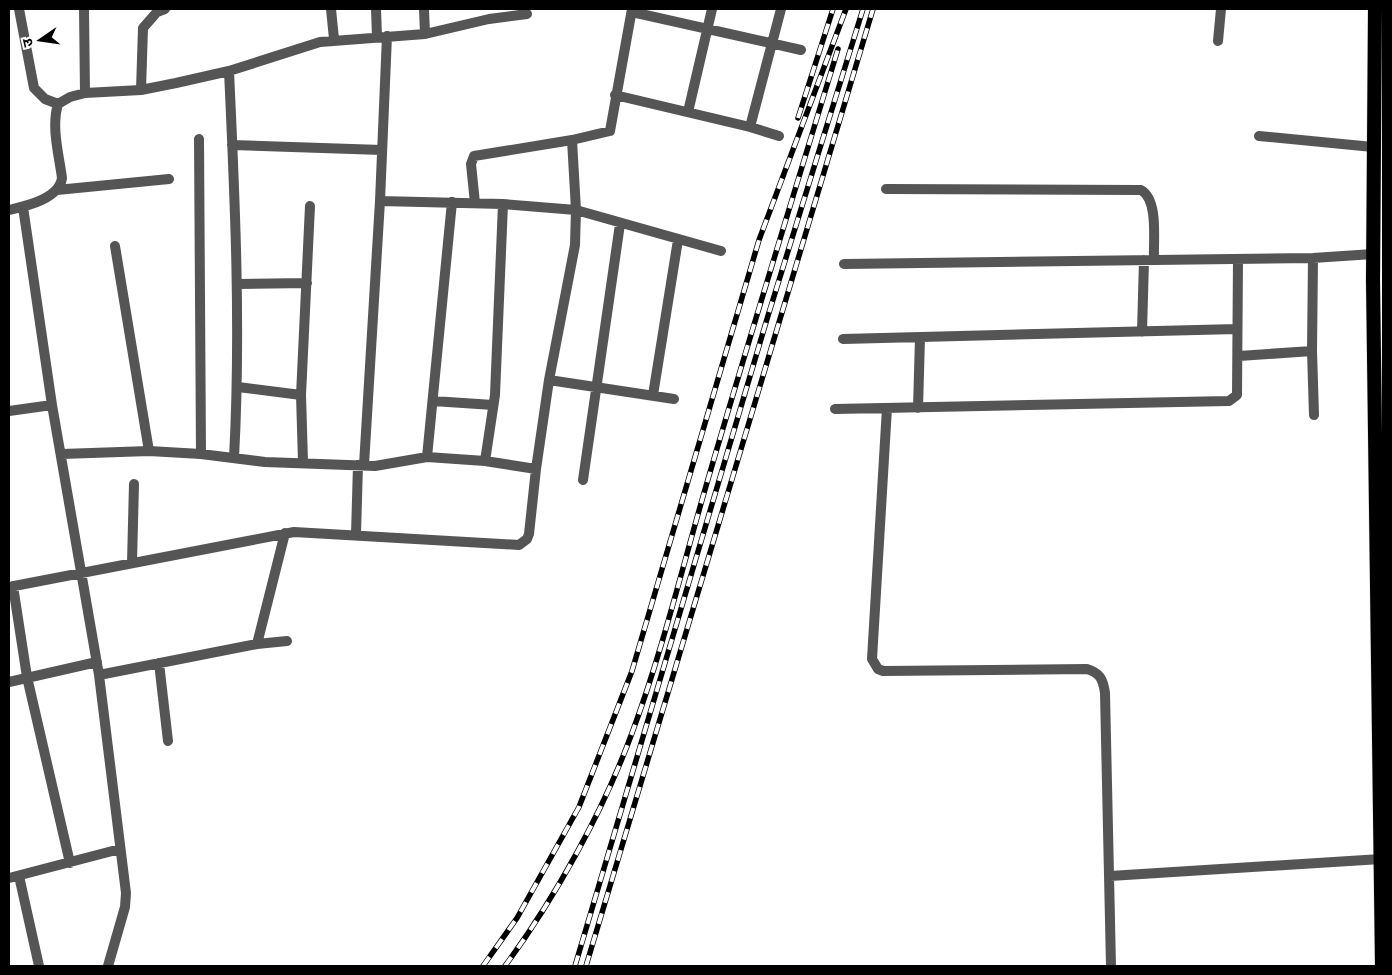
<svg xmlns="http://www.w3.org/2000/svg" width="1392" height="975" font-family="'Fira Sans','Noto Sans Devanagari',sans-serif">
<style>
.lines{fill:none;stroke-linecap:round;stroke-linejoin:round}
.trunk-casing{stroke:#dbdbdb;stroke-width:15}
.minor{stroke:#555;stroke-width:10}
.trunk{stroke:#000;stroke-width:14}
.rail-casing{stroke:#000;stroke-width:5.5}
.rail{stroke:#fff;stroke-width:4;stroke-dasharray:11;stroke-linecap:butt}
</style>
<rect width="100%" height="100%" fill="#fff"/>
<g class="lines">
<g class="trunk-casing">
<path id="trunk" d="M1375 9 1373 280 1382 966"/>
</g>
<path class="minor" d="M19 9 34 88 45 99 58 104
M84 9 85 93
M331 9 334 39
M376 9 377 37
M424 9 425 34
M632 12 801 50
M1218 41 1221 9
M229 71C235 200 241 329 234 458
M141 90 143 28 157 12 165 9
M615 95 750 127 779 136
M688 112 712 9
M750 127 781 9
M1259 136 1373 147
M199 139 201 454
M572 140 610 131 632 9
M232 145 382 150
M886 189 1141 190C1159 200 1153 242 1154 260
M57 190 169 179
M380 201 503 204 576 210 575 245 549 380 536 469
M475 203 471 164 474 156 572 140 576 210 721 251
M23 207 52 405 99 675 126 893 125 907 108 966
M9 210C26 206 59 199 62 178 59 155 51 127 58 104L70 97 85 93 141 90 176 83 229 71 320 42 425 34 489 19 527 14
M115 246 149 451
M1313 258 1312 351 1314 415
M844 264 1313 258 1373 254
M238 284 307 283
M1142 332 1144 260
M843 339 1237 329
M1239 356 1312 351
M549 380 674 399
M238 387 301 395 303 462
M301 395 310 206
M653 395 678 240
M433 401 493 405
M887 408 872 659 878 669 883 671 1087 669C1100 673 1103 679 1105 693L1111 966
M918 408 920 338
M835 409 1229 401 1237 395 1238 259
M9 411 52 405
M427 457 452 202
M485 461 495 395 503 204
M364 465 380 201 387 36
M583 480 620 224
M356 534 358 465
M132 563 134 484
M13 586 27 677 70 863
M9 587 294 532 519 545 527 539 529 534 536 469 485 461 427 457 375 466 265 462 201 454 149 451 62 454
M257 644 285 533
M159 663 168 741
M99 675 257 644 287 641
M9 682 97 662
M19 876 39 966
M1110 876 1381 859
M9 878 120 849"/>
<use href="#trunk" class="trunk"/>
<g class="rail-casing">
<path id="rail" d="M798 118 833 9
M483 966 517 918 579 807 632 671 759 240 846 9
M505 966C555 898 603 812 632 733 661 655 681 573 704 493 747 345 793 197 838 49
M575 966 767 319 863 9
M586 966 873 9"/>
</g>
<use href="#rail" class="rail"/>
</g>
<rect width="1392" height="975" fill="none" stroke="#000000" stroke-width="20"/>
<g transform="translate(40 40) rotate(257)" stroke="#ffffff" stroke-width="4" paint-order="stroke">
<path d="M0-4L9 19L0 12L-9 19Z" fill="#000000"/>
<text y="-8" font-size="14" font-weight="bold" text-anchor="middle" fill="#000000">उ</text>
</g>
</svg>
